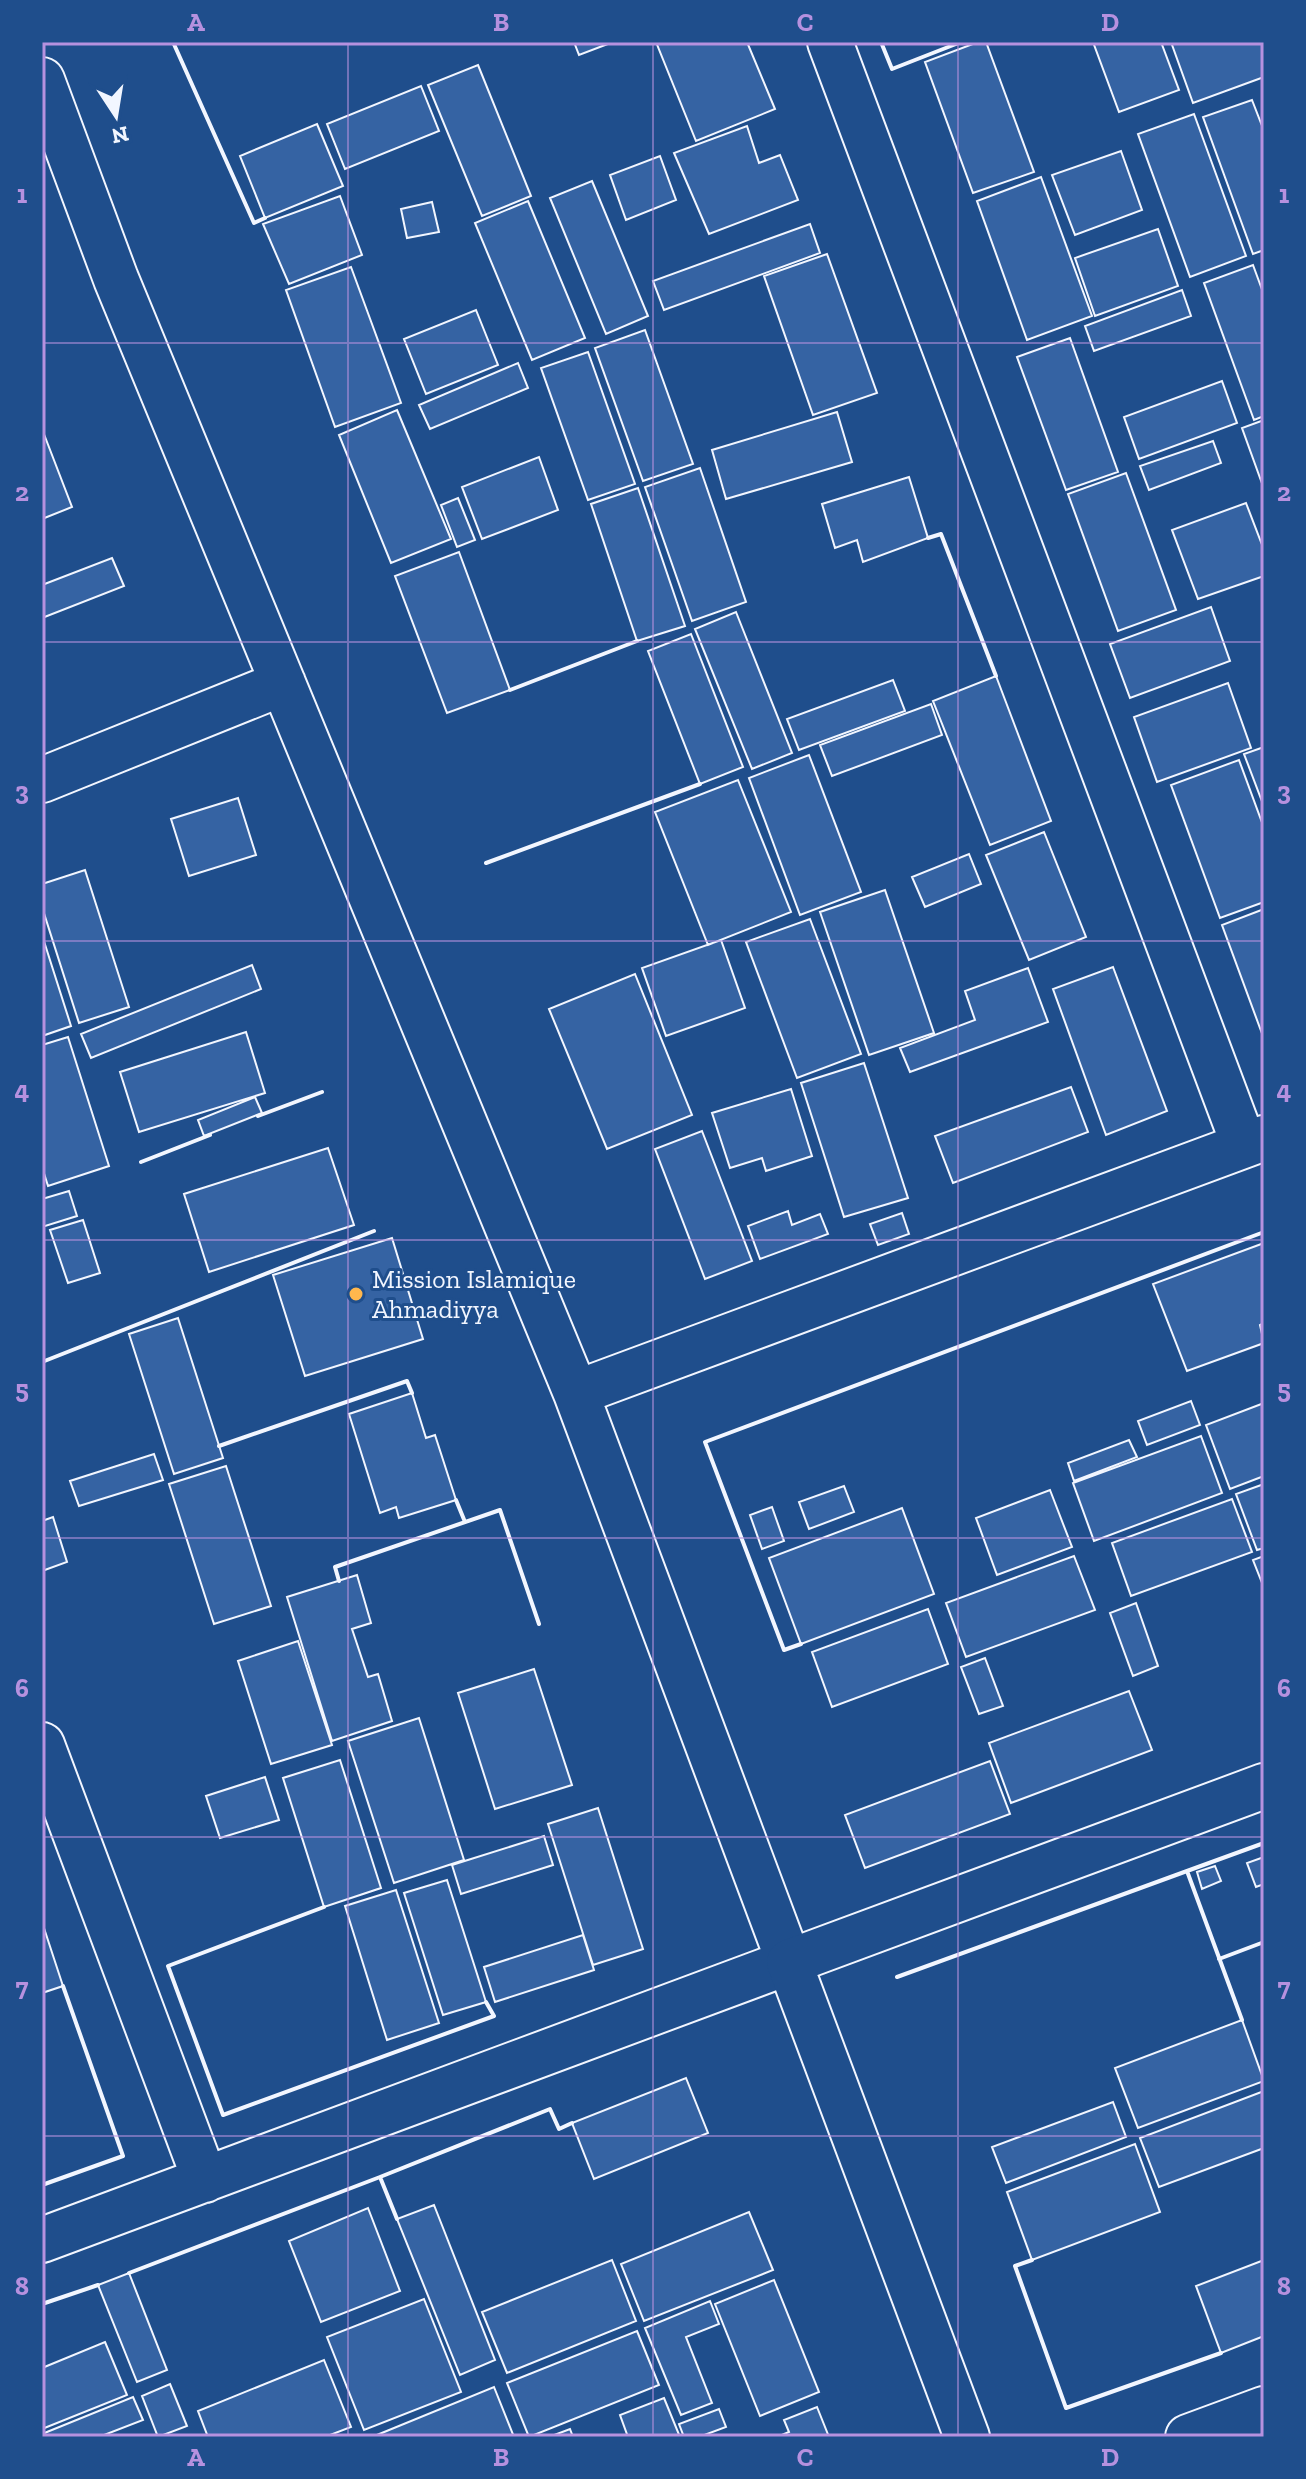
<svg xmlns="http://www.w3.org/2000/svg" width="1306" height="2479" font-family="'Zilla Slab',serif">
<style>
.building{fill:#3563a3;stroke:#f2f6ff;stroke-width:2}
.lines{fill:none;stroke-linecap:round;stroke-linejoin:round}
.minor-casing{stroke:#f2f6ff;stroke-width:48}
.tertiary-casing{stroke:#f2f6ff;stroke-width:48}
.minor{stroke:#1f4e8c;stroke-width:44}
.tertiary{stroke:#1f4e8c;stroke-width:44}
.wall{stroke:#f2f6ff;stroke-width:4}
.grid{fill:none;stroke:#b691df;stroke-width:2;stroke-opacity:0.55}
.poi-dot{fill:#ffb74d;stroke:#1f4e8c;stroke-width:3}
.labels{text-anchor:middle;stroke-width:6;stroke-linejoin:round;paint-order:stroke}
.poi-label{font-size:26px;fill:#f2f6ff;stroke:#1f4e8c;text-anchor:start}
.neatline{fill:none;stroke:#b691df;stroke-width:3}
.grid-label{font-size:26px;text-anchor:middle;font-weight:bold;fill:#b691df}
</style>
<rect width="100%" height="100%" fill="#1f4e8c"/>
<path class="building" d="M574 42H613L579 55Z
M656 42H747L775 109 696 141Z
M978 42H986L1034 172 973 193 925 62Z
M1093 42H1161L1179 90 1119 112Z
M1171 42H1264V77L1193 103Z
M478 65 531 196 482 216 428 85Z
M421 86 439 131 345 169 327 124Z
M1252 100 1264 131V250L1253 254 1203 117Z
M1194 114 1246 256 1190 277 1138 134Z
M317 124 343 186 265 218 240 156Z
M747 126 759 163 780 155 798 200 709 234 674 153Z
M1121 151 1142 210 1075 235 1052 175Z
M660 156 676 200 626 220 610 175Z
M1041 177 1092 316 1027 340 977 201Z
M592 181 648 316 606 334 550 198Z
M340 196 362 255 289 284 263 224Z
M528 201 585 338 532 360 475 223Z
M432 202 439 232 407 238 401 209Z
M810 224 820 253 664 310 653 281Z
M1158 229 1178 286 1095 316 1075 258Z
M827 254 877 393 813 415 764 276Z
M1253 265 1264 295V416L1254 420 1204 283Z
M351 267 401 403 335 427 286 290Z
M1182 290 1191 316 1094 351 1085 326Z
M476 310 498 365 426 394 404 339Z
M645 330 693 464 643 481 595 348Z
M1070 338 1118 472 1066 490 1017 357Z
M588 352 635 484 588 500 541 368Z
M518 363 528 388 430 429 419 405Z
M1222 381 1237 423 1139 459 1124 417Z
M397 410 451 539 391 563 339 435Z
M837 412 852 462 726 499 712 450Z
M1264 420V489L1242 428Z
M42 429 72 507 42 519Z
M1213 441 1221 463 1149 490 1140 466Z
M539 457 558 510 482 539 462 487Z
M700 468 746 602 692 621 645 487Z
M1126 473 1176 610 1118 631 1068 494Z
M909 477 928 538 863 562 857 540 835 548 822 504Z
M638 488 685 626 637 641 591 504Z
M458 498 475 540 457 547 441 505Z
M1246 503 1264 550V576L1198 599 1172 530Z
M459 552 510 690 447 713 395 576Z
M112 558 124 586 42 618V585Z
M1211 607 1230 661 1130 698 1110 644Z
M736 612 792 753 752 769 695 629Z
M691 634 743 767 700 784 648 651Z
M996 676 1051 821 990 845 933 701Z
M893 680 905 711 799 750 787 719Z
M1228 683 1251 748 1157 782 1134 717Z
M931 704 942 735 832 776 820 745Z
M1264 747V804H1263L1244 754Z
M809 755 861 892 800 915 749 778Z
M1239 760 1264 828V902L1220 918 1171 785Z
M738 780 791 912 708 945 655 812Z
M238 798 256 855 189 876 171 819Z
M1044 832 1086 937 1029 960 986 855Z
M969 854 981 884 925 907 912 877Z
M85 870 129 1007 79 1023 42 907V884Z
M885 890 934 1033 869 1055 820 912Z
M1264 909V1039L1222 925Z
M810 919 861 1054 797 1078 746 942Z
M42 935 71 1026 42 1036Z
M721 940 745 1008 666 1036 642 968Z
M252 965 261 989 91 1058 81 1034Z
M1113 967 1167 1111 1106 1135 1053 989Z
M1028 968 1048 1022 910 1072 900 1048 975 1020 965 991Z
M635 974 692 1115 607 1149 549 1009Z
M246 1032 265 1093 139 1132 120 1072Z
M68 1037 109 1166 48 1186 42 1167V1045Z
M864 1063 908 1198 844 1217 801 1083Z
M1071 1087 1088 1132 953 1183 935 1136Z
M791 1089 812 1156 766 1171 762 1158 730 1168 712 1113Z
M255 1097 262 1113 204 1136 198 1120Z
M702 1131 752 1261 705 1279 655 1149Z
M328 1148 354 1225 209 1272 184 1194Z
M69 1191 77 1216 42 1227V1199Z
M788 1211 792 1225 820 1214 828 1234 760 1259 748 1226Z
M902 1213 909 1234 878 1245 870 1224Z
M83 1220 100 1273 68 1283 50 1230Z
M392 1238 423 1339 305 1376 273 1275Z
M1264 1243V1323L1260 1325 1264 1343 1187 1371 1153 1284Z
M178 1318 223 1458 174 1474 129 1334Z
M412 1393 426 1438 435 1435 456 1500 399 1518 396 1507 380 1513 349 1414Z
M1191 1401 1200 1425 1147 1445 1138 1421Z
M1264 1403V1476L1230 1489 1206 1425Z
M1201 1436 1222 1493 1094 1541 1073 1483Z
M1129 1440 1137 1457 1074 1481 1068 1463Z
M154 1454 163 1480 79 1506 70 1481Z
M226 1466 271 1606 214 1624 169 1484Z
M1264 1484V1548L1257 1550 1236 1494Z
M844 1486 854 1512 809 1529 799 1502Z
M1050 1490 1072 1547 997 1575 976 1518Z
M1232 1499 1252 1552 1131 1596 1112 1543Z
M772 1507 784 1541 762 1549 750 1515Z
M902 1508 934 1594 801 1644 769 1558Z
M53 1517 67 1562 42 1571V1521Z
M1074 1556 1095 1610 966 1657 946 1603Z
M1264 1556V1588L1253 1560Z
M357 1575 371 1623 352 1629 368 1677 378 1674 392 1721 332 1741 287 1597Z
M1136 1603 1158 1666 1133 1676 1110 1613Z
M928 1609 948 1664 832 1707 812 1652Z
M298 1641 332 1745 271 1764 238 1661Z
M985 1658 1003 1706 979 1714 961 1667Z
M534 1669 572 1785 495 1809 458 1693Z
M1129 1691 1152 1750 1011 1803 989 1743Z
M419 1718 464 1860 394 1883 348 1741Z
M340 1760 381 1888 324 1907 283 1778Z
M990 1761 1010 1814 865 1868 845 1815Z
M265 1777 279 1820 220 1838 206 1796Z
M598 1808 643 1949 593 1965 548 1824Z
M544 1836 553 1865 461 1894 452 1865Z
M1264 1857V1884L1256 1887 1247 1863Z
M1215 1866 1221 1881 1202 1889 1197 1872Z
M447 1880 486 2002 443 2015 404 1893Z
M396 1890 439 2023 387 2040 345 1906Z
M42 1922 63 1986 42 1993Z
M583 1935 594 1970 495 2002 484 1967Z
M1242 2020 1264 2081 1138 2128 1115 2068Z
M686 2078 708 2133 594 2179 572 2123Z
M1264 2091V2148L1159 2187 1140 2138Z
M1113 2102 1126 2137 1006 2183 992 2147Z
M1135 2144 1160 2212 1032 2260 1007 2192Z
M434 2205 495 2360 460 2375 397 2219Z
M368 2208 400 2291 321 2322 289 2241Z
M749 2212 773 2270 644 2321 621 2264Z
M612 2260 636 2321 507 2373 482 2312Z
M1264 2260V2336L1221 2353 1196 2286Z
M129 2273 167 2370 137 2382 98 2285Z
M774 2280 819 2392 760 2416 715 2304Z
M424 2299 461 2392 364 2430 327 2337Z
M710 2301 719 2324 686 2337 712 2403 681 2415 645 2328Z
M637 2331 659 2385 529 2437 507 2383Z
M105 2342 127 2395 42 2429V2368Z
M324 2360 351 2427 325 2437H208L198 2411Z
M170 2384 187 2426 158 2437 142 2396Z
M494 2387 514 2437H372Z
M133 2397 143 2420 99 2437H42V2434Z
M664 2398 680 2437H628L620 2415Z
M817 2407 829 2437H777L789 2432 784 2420Z
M719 2409 726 2427 699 2437H684L679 2424Z
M570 2429 573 2437H549Z"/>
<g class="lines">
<g class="minor-casing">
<path id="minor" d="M830 42 1244 1145
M42 80 116 279 576 1393 789 1962 42 2240
M42 780 283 683
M576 1393 1264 1138
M42 1745 205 2180
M1188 2437 1264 2409"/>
</g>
<g class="tertiary-casing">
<path id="tertiary" d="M967 2437 789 1962 1264 1786"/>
</g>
<use href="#minor" class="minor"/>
<use href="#tertiary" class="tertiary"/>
<path class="wall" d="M173 42 254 223 265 218
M881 42 892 69 961 42
M928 538 941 534 996 676
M510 690 637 641
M486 863 700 784
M258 1116 322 1092
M141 1162 210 1135
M42 1362 374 1231
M219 1446 407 1381 412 1393
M456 1500 465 1522
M339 1581 335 1567 500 1510 539 1624
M801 1644 784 1650 705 1442 1264 1232
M1187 1871 1264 1843
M324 1907 168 1966 223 2115 494 2016 486 2002
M1219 1959 1264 1942
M897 1977 1187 1871 1242 2020
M42 2185 123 2156 63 1986
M397 2219 380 2177 550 2109 559 2129 572 2123
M1032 2260 1015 2266 1066 2408 1221 2353
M129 2273 380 2177
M42 2304 98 2285"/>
</g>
<path class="grid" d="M348 42V2437M653 42V2437M958 42V2437M42 343H1264M42 642H1264M42 941H1264M42 1240H1264M42 1538H1264M42 1837H1264M42 2136H1264"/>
<circle class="poi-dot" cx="356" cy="1294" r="8"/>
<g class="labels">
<g class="poi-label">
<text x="372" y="1288">Mission Islamique<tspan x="372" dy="30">Ahmadiyya</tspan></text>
</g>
</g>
<rect width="1306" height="2479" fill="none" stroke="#1f4e8c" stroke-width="88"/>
<g transform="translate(116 116) rotate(168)" stroke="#1f4e8c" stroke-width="6" paint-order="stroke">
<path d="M0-6L14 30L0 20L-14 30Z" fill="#f2f6ff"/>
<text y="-12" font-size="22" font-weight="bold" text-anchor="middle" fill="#f2f6ff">N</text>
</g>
<rect x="44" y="44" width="1218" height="2391" class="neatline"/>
<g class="grid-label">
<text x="196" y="31">A</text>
<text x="501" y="31">B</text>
<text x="805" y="31">C</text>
<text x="1110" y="31">D</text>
<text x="22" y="203">1</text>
<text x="1284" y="203">1</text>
<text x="22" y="501">2</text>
<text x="1284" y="501">2</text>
<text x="22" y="800">3</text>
<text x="1284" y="800">3</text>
<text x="22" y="1099">4</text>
<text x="1284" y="1099">4</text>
<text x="22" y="1398">5</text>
<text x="1284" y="1398">5</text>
<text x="22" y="1697">6</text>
<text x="1284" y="1697">6</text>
<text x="22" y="1996">7</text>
<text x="1284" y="1996">7</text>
<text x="22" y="2295">8</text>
<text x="1284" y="2295">8</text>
<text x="196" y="2466">A</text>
<text x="501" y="2466">B</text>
<text x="805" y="2466">C</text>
<text x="1110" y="2466">D</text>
</g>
</svg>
